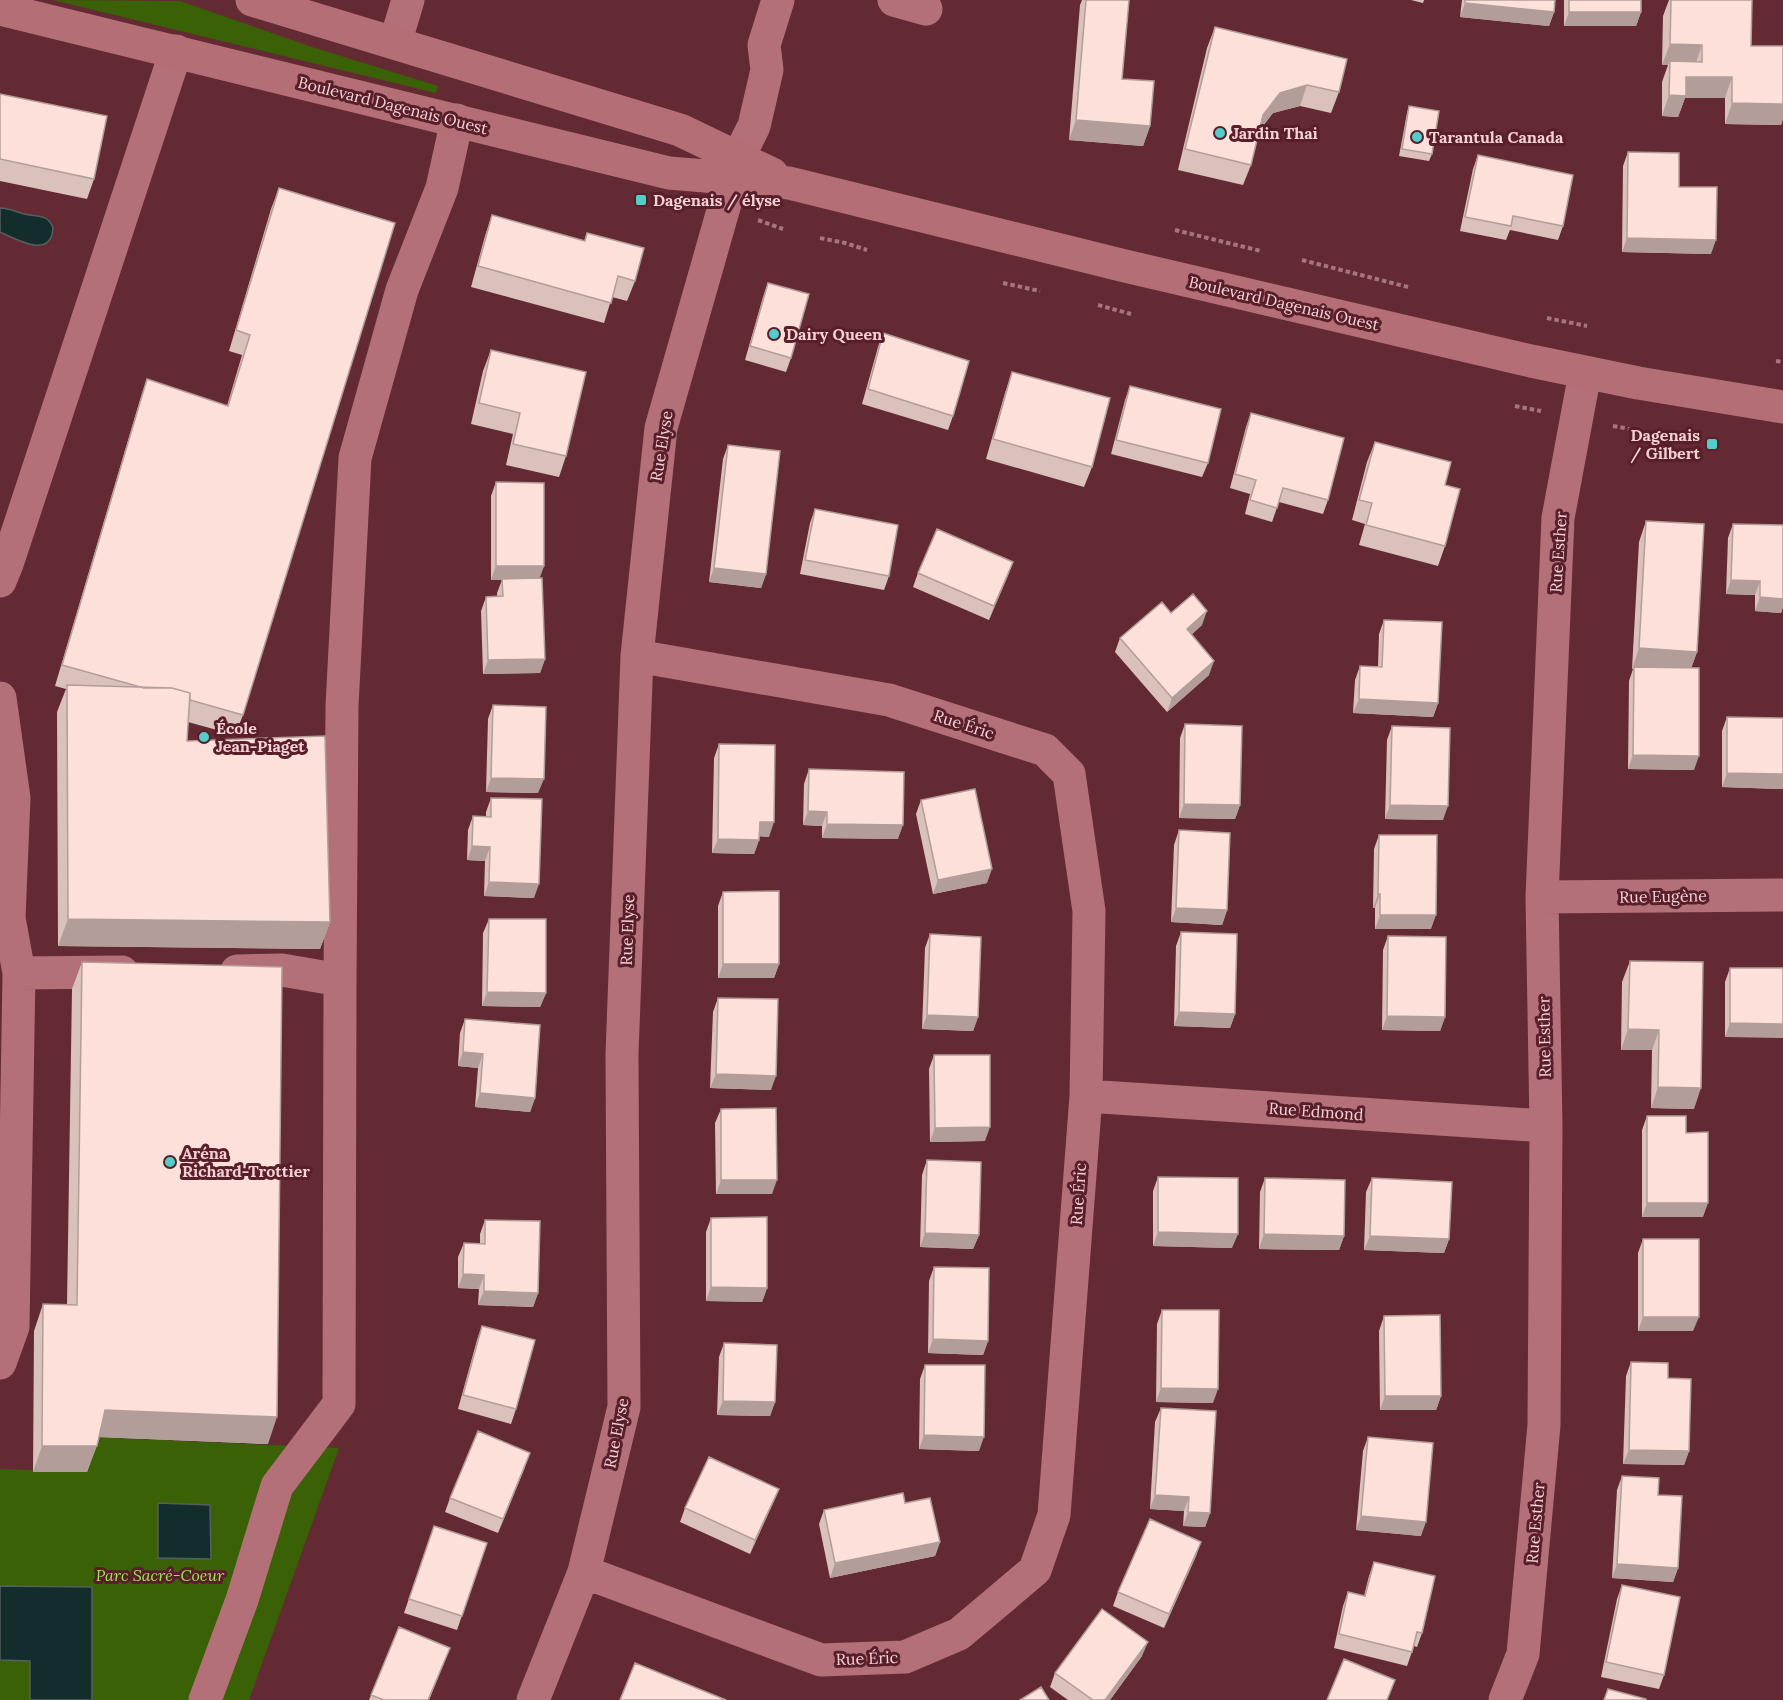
<svg xmlns="http://www.w3.org/2000/svg" width="1783" height="1700" font-family="Lora,serif">
<style>
.green{fill:#3a6105}
.water{fill:#132d2c;stroke:#575e5f;stroke-width:1.5}
.lines{fill:none;stroke-linecap:round;stroke-linejoin:round}
.path{stroke:#a6767c;stroke-width:4;stroke-dasharray:4.5 3;stroke-linecap:butt}
.minor{stroke:#b37078;stroke-width:33}
.major{stroke:#b46e76;stroke-width:33}
.wall{fill:#dac1bb}
.shaded-wall{fill:#b29d99}
.building{fill:#fee0da;stroke:#b29d99;stroke-width:1.5}
.poi-dot{fill:#53cdc9;stroke:#581f2a;stroke-width:2}
.labels{text-anchor:middle;stroke-width:6;stroke-linejoin:round;paint-order:stroke}
.street-label{font-size:16px;fill:#f7d2d5;stroke:#581f2a}
.poi-label{font-size:16px;font-weight:bold;fill:#f7d2d5;stroke:#581f2a;text-anchor:start}
.park-label{font-size:16px;font-style:italic;fill:#9ce550;stroke:#581f2a}
</style>
<rect width="100%" height="100%" fill="#642a34"/>
<path class="green" d="M53 0 180 1 312 47 438 86 436 93Z
M96 1437 339 1448 249 1700H0V1469L58 1471Z"/>
<path class="water" d="M0 208C10 208 16 212 24 214 36 217 48 213 53 228 51 260 16 239 0 232Z
M158 1503 210 1505 211 1559 158 1558Z
M0 1586 92 1587V1700H30V1661L0 1660Z"/>
<g class="lines">
<path class="path" d="M758 220 783 229
M1175 230 1261 251
M820 238 845 243 867 250
M1302 260 1408 287
M1003 283 1040 291
M1098 305 1131 314
M1547 318 1587 326
M1776 361 1783 362
M1515 406 1541 411
M1613 426 1635 430"/>
<path class="minor" d="M894 0 926 9
M395 43 408 0
M0 581 7 564 176 51
M0 698 14 798 9 918 19 973 13 1327 0 1363
M1542 897 1783 895
M19 973 122 972
M340 980 342 706 355 458 402 290 442 188 457 120
M1086 1096 1546 1126
M584 1572 821 1660 905 1657 959 1634 1035 1570 1054 1515 1086 1096 1089 911 1069 774 1045 750 889 700 637 656
M205 1700 242 1600 277 1486 339 1404 340 980 282 970 237 971
M533 1700 584 1572 624 1407 622 1054 637 656 661 428 738 158 754 126 767 70 764 45 778 0
M1505 1700 1523 1654 1544 1425 1546 1126 1542 897 1558 518 1585 373"/>
<path class="major" d="M252 0 680 130 772 174
M0 9 669 173 789 183 1125 266 1531 361 1638 383 1783 407"/>
</g>
<path class="wall" d="M1082 0H1129L1122 79 1150 126 1143 146 1069 140 1080 5Z
M1411 0H1424L1423 3Z
M1462 0H1555L1554 12 1549 26 1460 17Z
M1564 0H1641V12L1636 26H1564Z
M1669 0H1671L1751 46H1783V119L1781 125 1725 124V98H1685L1678 117 1662 116V82L1668 65H1662L1663 16Z
M1215 27 1339 92 1331 113 1300 106 1273 113 1259 131 1251 165 1243 185 1178 170 1207 48Z
M0 94 94 179 87 199 0 181Z
M1409 106 1432 154 1429 161 1399 156 1407 113Z
M1628 152 1679 187 1711 254 1622 252 1623 166Z
M1478 155 1563 226 1558 240 1510 230 1506 240 1460 231 1473 169Z
M279 188 243 715 235 735 188 722 187 741 330 922 320 949 58 946 57 712 66 689 55 686 140 400 147 379 227 406 242 355 229 351 271 209Z
M492 215 584 241 587 233 635 281 627 301 612 297 604 323 471 287 485 236Z
M768 283 791 358 786 372 745 360 763 297Z
M883 333 953 416 948 430 862 404 878 347Z
M491 350 566 456 559 477 506 465 513 434 471 424 483 371Z
M1012 372 1092 467 1084 487 986 459 1005 393Z
M1130 386 1208 463 1202 477 1111 454 1125 400Z
M1251 413 1328 500 1323 514 1279 502 1272 522 1245 514 1250 494 1230 488 1246 427Z
M1375 442 1445 485V546L1438 566 1359 545 1365 524 1352 520 1367 462Z
M728 445 766 574 761 588 709 582 723 459Z
M496 482 544 566 539 578 545 659 540 673 483 674 481 611 486 597 497 596V593L502 580H491V496Z
M815 509 889 576 884 590 800 574 810 523Z
M1646 521 1697 652 1691 668 1694 770 1628 769 1629 681 1633 669H1632L1639 542Z
M1733 524 1783 525V607L1781 613 1755 611V595L1726 594 1728 538Z
M1013 562 989 620 913 587 918 573Z
M1171 613 1202 625 1191 635 1209 675 1167 712 1115 652 1120 638Z
M1384 620 1438 703 1433 717 1353 713 1355 680 1360 666 1378 667 1379 634Z
M493 705 538 793 486 792 488 719Z
M1727 717 1783 718V789L1722 787V731Z
M1185 724 1240 805 1235 819 1179 818 1180 738Z
M1392 726 1443 820 1385 819 1387 740Z
M719 744 769 837 759 836V840L754 854 712 853 714 758Z
M809 769 898 839 822 838V826L803 825 804 784Z
M491 798 534 898 484 896 485 861 467 860 468 830 473 816 486 817V812Z
M921 800 987 883 933 894 916 814Z
M1179 830 1227 910 1222 925 1171 922 1174 845Z
M1379 835 1431 929H1375V908H1373L1374 849Z
M723 892 779 964 774 978H718V906Z
M489 919 546 993 540 1007 482 1006 483 933Z
M1181 932 1235 1014 1230 1028 1174 1026 1176 946Z
M930 934 978 1017 973 1031 922 1029 925 948Z
M1388 936 1445 1017 1440 1031 1382 1030 1383 950Z
M1630 961 1694 1109 1651 1108 1652 1050H1621L1622 982Z
M82 962 268 1444 99 1437 87 1472H33L34 1331 43 1304 67 1305 72 989Z
M1730 968H1783L1725 1037V982Z
M718 998 771 1090 710 1088 713 1012Z
M465 1019 535 1098 530 1112 475 1107 478 1068 458 1066 460 1033Z
M934 1055 985 1141 930 1142 929 1069Z
M721 1109 772 1194H716L715 1123Z
M1647 1116 1686 1133 1703 1217H1642V1130Z
M927 1160 979 1235 973 1249 920 1247 922 1175Z
M1158 1177 1232 1248 1153 1246V1191Z
M1265 1178 1344 1236 1339 1250 1259 1249 1260 1192Z
M1372 1178 1449 1239 1444 1253 1364 1250 1366 1192Z
M711 1218 767 1288 762 1302 706 1301V1232Z
M485 1220 538 1293 533 1307 478 1305 479 1289 458 1288V1257L464 1243H480V1234Z
M1643 1239 1693 1331H1638V1253Z
M934 1267 988 1341 983 1355 928 1353 929 1281Z
M1162 1310 1213 1403 1156 1402 1157 1324Z
M1384 1316 1441 1396 1436 1410H1380L1379 1331Z
M482 1326 516 1409 511 1424 458 1409 477 1340Z
M724 1343 775 1402 770 1416 717 1415 719 1357Z
M1631 1362 1668 1378 1689 1451 1684 1465 1623 1464 1626 1376Z
M925 1365 979 1451 919 1449 920 1379Z
M1161 1408 1210 1513 1205 1527 1183 1526 1184 1511 1150 1509 1155 1422Z
M1368 1437 1421 1536 1356 1530 1363 1451Z
M525 1467 498 1533 445 1512 450 1498Z
M1622 1476 1658 1495 1678 1568 1673 1582 1612 1578 1617 1490Z
M779 1489 773 1503 750 1554 680 1522 685 1508Z
M905 1503 940 1542 935 1556 830 1578 819 1524 824 1510Z
M434 1526 487 1543 457 1630 404 1613Z
M1201 1542 1196 1556 1164 1628 1113 1606 1118 1592Z
M1374 1562 1422 1633 1417 1647 1414 1646 1407 1666 1334 1648 1343 1606 1348 1592 1364 1596 1369 1576Z
M1622 1585 1664 1675 1659 1689 1601 1677 1617 1599Z
M399 1627 450 1648 429 1700H369Z
M1142 1656 1110 1700H1068L1050 1687 1055 1673Z"/>
<path class="shaded-wall" d="M1465 3 1554 12 1549 26 1460 17Z
M1569 12H1641L1636 26H1564Z
M1670 44 1702 45 1695 65 1670 61 1668 65H1662Z
M1686 77H1732L1725 98H1685L1678 117 1662 116 1669 95Z
M1307 85 1300 106 1273 113 1255 136 1263 115 1280 93Z
M1732 103 1783 104V119L1781 125 1725 124Z
M1076 120 1150 126 1143 146 1069 140Z
M1627 238 1716 240 1711 254 1622 252Z
M1013 562 1008 576 989 620 994 606Z
M496 566H544L539 580H491Z
M714 568 766 574 761 588 709 582Z
M1731 580 1760 581 1755 595 1726 594Z
M1760 597 1783 599V607L1781 613 1755 611Z
M1207 611 1202 625 1181 643 1187 629Z
M1639 648 1697 652 1690 672 1632 669Z
M545 659 540 673 483 674 488 660Z
M1214 661 1209 675 1167 712 1172 698Z
M1359 699 1438 703 1433 717 1353 713Z
M1633 755 1699 756 1694 770 1628 769Z
M1727 773 1783 774V789L1722 787Z
M491 778 544 779 538 793 486 792Z
M1184 804 1240 805 1235 819 1179 818Z
M1390 805 1448 806 1443 820 1385 819Z
M808 811 827 812 822 826 803 825Z
M760 822H774L769 837 755 836Z
M827 824 903 825 898 839 822 838Z
M718 839 759 840 754 854 712 853Z
M472 846 490 847 485 861 467 860Z
M992 869 987 883 933 894 938 880Z
M489 882 539 884 534 898 484 896Z
M1378 894H1380L1375 908H1373Z
M1176 908 1227 910 1222 925 1171 922Z
M1380 915H1436L1431 929H1375Z
M68 919 330 922 320 949 58 946Z
M723 964H779L774 978H718Z
M487 992 546 993 540 1007 482 1006Z
M1179 1012 1235 1014 1230 1028 1174 1026Z
M927 1015 978 1017 973 1031 922 1029Z
M1387 1016 1445 1017 1440 1031 1382 1030Z
M1730 1023 1783 1024V1038L1725 1037Z
M1628 1029 1659 1030 1652 1050H1621Z
M463 1052 483 1054 478 1068 458 1066Z
M716 1074 776 1076 771 1090 710 1088Z
M1658 1087 1701 1088 1694 1109 1651 1108Z
M480 1093 535 1098 530 1112 475 1107Z
M990 1127 985 1141 930 1142 935 1128Z
M721 1180H777L772 1194H716Z
M1647 1203H1708L1703 1217H1642Z
M1158 1232 1238 1234 1232 1248 1153 1246Z
M925 1233 979 1235 973 1249 920 1247Z
M1264 1234 1344 1236 1339 1250 1259 1249Z
M1370 1236 1449 1239 1444 1253 1364 1250Z
M463 1274 484 1275 479 1289 458 1288Z
M711 1287 767 1288 762 1302 706 1301Z
M484 1291 538 1293 533 1307 478 1305Z
M1643 1317H1699L1693 1331H1638Z
M933 1339 988 1341 983 1355 928 1353Z
M1161 1388 1218 1389 1213 1403 1156 1402Z
M1385 1396H1441L1436 1410H1380Z
M723 1401 775 1402 770 1416 717 1415Z
M105 1410 277 1417 268 1444 96 1437Z
M924 1435 984 1437 979 1451 919 1449Z
M42 1446H97L87 1472H33Z
M1629 1450 1689 1451 1684 1465 1623 1464Z
M530 1453 525 1467 498 1533 503 1519Z
M779 1489 773 1503 750 1554 755 1540Z
M1155 1495 1189 1497 1184 1511 1150 1509Z
M1188 1512 1210 1513 1205 1527 1183 1526Z
M1361 1516 1426 1522 1421 1536 1356 1530Z
M940 1542 935 1556 830 1578 835 1563Z
M1201 1542 1196 1556 1164 1628 1169 1614Z
M1617 1564 1678 1568 1673 1582 1612 1578Z
M1148 1642 1142 1656 1110 1700H1105Z"/>
<path class="building" d="M1086 0H1129L1122 79 1154 81 1150 126 1076 120Z
M1465 0H1555L1554 12 1465 3Z
M1569 0H1641V12H1569Z
M1671 0H1752L1751 46H1783V104L1732 103V77H1686V96L1669 95 1670 61 1702 62V45L1670 44Z
M1215 27 1347 59 1339 92 1307 85 1280 93 1263 115 1251 165 1185 149Z
M0 94 107 116 94 179 0 159Z
M1409 106 1439 111 1432 154 1402 149Z
M1628 152 1679 153V187H1717L1716 240 1627 238Z
M1478 155 1573 175 1563 226 1513 216 1511 226 1465 217Z
M279 188 395 223 243 715 190 700V693L172 688H144L62 665 147 379 228 406 250 335 236 330Z
M492 215 585 241 587 233 644 248 635 281 618 276 611 303 478 266Z
M768 283 809 294 791 358 750 346Z
M883 333 969 361 953 416 868 389Z
M491 350 586 372 566 456 513 444 520 413 479 403Z
M1012 372 1110 398 1092 467 993 439Z
M1130 386 1221 409 1208 463 1116 440Z
M1251 413 1344 438 1328 500 1283 488 1277 508 1250 500 1256 480 1235 474Z
M1375 442 1451 462 1445 485 1460 489 1445 546 1366 525 1372 503 1359 500Z
M728 445 780 451 766 574 714 568Z
M496 482 544 483V566H496Z
M815 509 898 525 889 576 805 560Z
M1646 521 1704 524 1697 652 1639 648Z
M1733 524 1783 525V599L1760 597V581L1731 580Z
M937 529 1013 562 994 606 918 573Z
M542 578 545 659 488 660 486 597 503 596 502 579Z
M1193 594 1207 611 1187 629 1214 661 1172 698 1120 638 1162 602 1171 613Z
M1384 620 1442 622 1438 703 1359 699 1360 666 1382 667Z
M1634 667 1699 668V756L1633 755Z
M67 685 172 688 190 693 187 741 325 736 330 922 68 919Z
M493 705 546 707 544 779 491 778Z
M1727 717 1783 718V774L1727 773Z
M1185 724 1242 726 1240 805 1184 804Z
M1392 726 1450 728 1448 806 1390 805Z
M719 744 775 745 774 822H760L759 840 718 839Z
M809 769 904 772 903 825 827 824V812L808 811Z
M975 789 992 869 938 880 921 800Z
M491 798 542 799 539 884 489 882 490 847 472 846 473 816 491 817Z
M1179 830 1230 833 1227 910 1176 908Z
M1379 835H1437L1436 915H1380V894H1378Z
M779 891V964H723V892Z
M489 919H546V993L487 992Z
M1181 932 1237 934 1235 1014 1179 1012Z
M930 934 981 937 978 1017 927 1015Z
M1388 936 1446 937 1445 1017 1387 1016Z
M1630 961 1703 962 1701 1088 1658 1087 1659 1030 1628 1029Z
M82 962 282 967 277 1417 105 1410 97 1446H42L43 1304 77 1305Z
M1730 968H1783V1024L1730 1023Z
M718 998 778 999 776 1076 716 1074Z
M465 1019 540 1025 535 1098 480 1093 483 1054 463 1052Z
M934 1055H990V1127L935 1128Z
M776 1108 777 1180H721V1109Z
M1647 1116H1686V1133L1708 1132V1203H1647Z
M927 1160 981 1162 979 1235 925 1233Z
M1158 1177 1238 1178V1234L1158 1232Z
M1265 1178 1345 1180 1344 1236 1264 1234Z
M1372 1178 1452 1182 1449 1239 1370 1236Z
M767 1217V1288L711 1287V1218Z
M485 1220 540 1221 538 1293 484 1291V1275L463 1274 464 1243 485 1244Z
M1643 1239H1699V1317H1643Z
M934 1267 989 1268 988 1341 933 1339Z
M1162 1310H1219L1218 1389 1161 1388Z
M1440 1315 1441 1396H1385L1384 1316Z
M482 1326 535 1340 516 1409 463 1395Z
M724 1343 777 1345 775 1402 723 1401Z
M1631 1362 1668 1363V1378L1691 1379 1689 1451 1629 1450Z
M925 1365H985L984 1437 924 1435Z
M1161 1408 1216 1411 1210 1513 1188 1512 1189 1497 1155 1495Z
M478 1431 530 1453 503 1519 450 1498Z
M1368 1437 1433 1443 1426 1522 1361 1516Z
M709 1457 779 1489 755 1540 685 1508Z
M1622 1476 1659 1478 1658 1495 1682 1496 1678 1568 1617 1564Z
M903 1493 905 1503 930 1498 940 1542 835 1563 824 1510Z
M1150 1519 1201 1542 1169 1614 1118 1592Z
M434 1526 487 1543 462 1616 409 1599Z
M1374 1562 1435 1576 1422 1633 1417 1632 1412 1652 1339 1634 1348 1592 1365 1596Z
M1622 1585 1680 1597 1664 1675 1606 1662Z
M1102 1609 1148 1642 1105 1700H1093L1055 1673Z
M399 1627 450 1648 428 1700H384L371 1695Z
M1344 1659 1395 1680 1387 1700H1327Z
M635 1663 726 1700H620Z
M1041 1687 1049 1700H1020Z
M1608 1689 1646 1699V1700H1604Z"/>
<g class="poi-dot">
<circle cx="1220" cy="133" r="6"/>
<circle cx="1417" cy="137" r="6"/>
<rect x="635" y="194" width="12" height="12" rx="3"/>
<circle cx="774" cy="334" r="6"/>
<rect x="1706" y="438" width="12" height="12" rx="3"/>
<circle cx="204" cy="737" r="6"/>
<circle cx="170" cy="1162" r="6"/>
</g>
<g class="labels">
<g class="street-label">
<text transform="translate(393 105) rotate(14)" y="6">Boulevard Dagenais Ouest</text>
<text transform="translate(1284 303) rotate(13)" y="6">Boulevard Dagenais Ouest</text>
<text transform="translate(661 446) rotate(-81)" y="6">Rue Elyse</text>
<text transform="translate(1558 552) rotate(-86)" y="6">Rue Esther</text>
<text transform="translate(964 724) rotate(18)" y="6">Rue Éric</text>
<text transform="translate(1663 896) rotate(-1)" y="6">Rue Eugène</text>
<text transform="translate(627 930) rotate(-88)" y="6">Rue Elyse</text>
<text transform="translate(1544 1037) rotate(-91)" y="6">Rue Esther</text>
<text transform="translate(1316 1111) rotate(4)" y="6">Rue Edmond</text>
<text transform="translate(1078 1194) rotate(-86)" y="6">Rue Éric</text>
<text transform="translate(616 1433) rotate(-79)" y="6">Rue Elyse</text>
<text transform="translate(1535 1523) rotate(-85)" y="6">Rue Esther</text>
<text transform="translate(867 1658) rotate(-2)" y="6">Rue Éric</text>
</g>
<g class="poi-label">
<text x="1232" y="139">Jardin Thai</text>
<text x="1429" y="143">Tarantula Canada</text>
<text x="653" y="206">Dagenais / élyse</text>
<text x="786" y="340">Dairy Queen</text>
<text x="1700" y="441" text-anchor="end">Dagenais<tspan x="1700" dy="18">/ Gilbert</tspan></text>
<text x="216" y="734">École<tspan x="216" dy="18">Jean-Piaget</tspan></text>
<text x="182" y="1159">Aréna<tspan x="182" dy="18">Richard-Trottier</tspan></text>
</g>
<g class="park-label">
<text x="160" y="1581">Parc Sacré-Coeur</text>
</g>
</g>
</svg>
